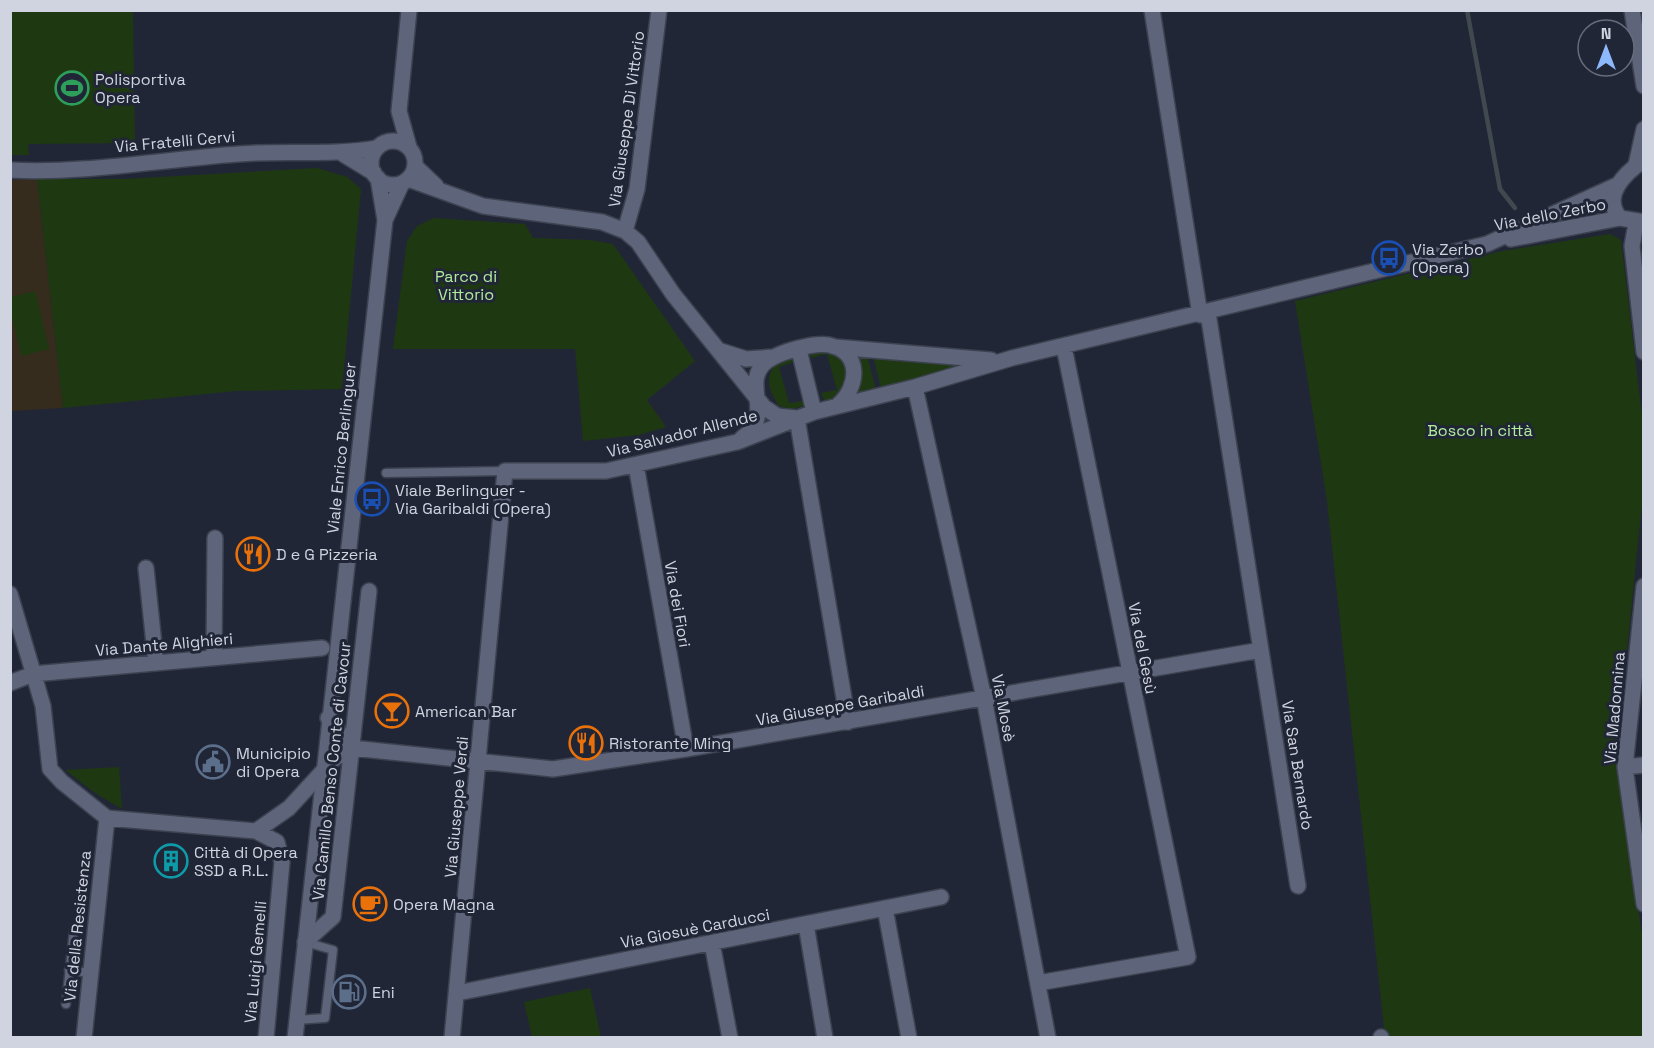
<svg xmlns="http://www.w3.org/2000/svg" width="1654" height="1048" font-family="'Space Grotesk',sans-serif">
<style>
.education{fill:#362c1d}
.green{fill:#1e3911}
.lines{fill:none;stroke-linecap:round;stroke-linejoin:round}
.stream{stroke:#40494e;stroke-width:4.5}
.lane-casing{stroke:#3d4250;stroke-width:11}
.street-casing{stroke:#3d4250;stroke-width:18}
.secondary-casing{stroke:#3d4250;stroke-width:18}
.lane{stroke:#5e6479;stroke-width:8}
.street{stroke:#5e6479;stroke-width:15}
.secondary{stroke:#5e6479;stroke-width:15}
.labels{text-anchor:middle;stroke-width:6;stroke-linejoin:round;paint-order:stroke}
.poi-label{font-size:16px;fill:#d0d4e0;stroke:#212637;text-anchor:start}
.street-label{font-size:16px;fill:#d0d4e0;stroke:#212637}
.park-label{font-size:16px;fill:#b1eb9a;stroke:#212637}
</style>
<rect width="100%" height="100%" fill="#212637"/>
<path class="education" d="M37 179 63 408 11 411V180Z"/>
<path class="green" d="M10 11H133L135 143 28 144 29 155H11Z
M317 168 347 177 361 189 342 389 236 391 63 408 37 179H125Z
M434 218 525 224 533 238 590 240 613 244 695 361 647 400 666 427 639 435 583 441 575 349H393L407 241 417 226Z
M1610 234 1621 240 1643 424 1644 484 1616 758 1643 942V1037H1385L1327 501 1295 301 1502 251Z
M35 291 49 349 21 356 11 312V297Z
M809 351C832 352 849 352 847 381L837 398 825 402 821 393 837 390 827 354 811 358Z
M853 353 867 355 876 390 857 393 860 375Z
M873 356 954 364 960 368 881 388Z
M792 357 794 362 779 367 789 403 803 401 804 406 792 409 779 406C764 384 764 365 792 357Z
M119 767 122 809 95 793 65 770Z
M590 988 601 1037H532L524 1002Z"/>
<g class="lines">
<path class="stream" d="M1467 10 1500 189 1515 208"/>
<g class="lane-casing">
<path id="lane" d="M386 473 505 471
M69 970 90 973
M66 1004 74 930
M296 1020 325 1018 333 950 305 942"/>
</g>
<g class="street-casing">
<path id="street" d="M1152 10 1200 315
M1632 10 1644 86
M343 154 374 173
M1636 165 1644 129
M415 166 436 186
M10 170C84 174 165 159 239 154 285 150 331 156 377 148
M408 179 483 206 602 222 625 231 638 242 673 294 764 407 777 416 797 418
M1620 218C1601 196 1625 173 1644 160
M1636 223 1632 246 1644 352
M625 231 637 189 659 10
M1511 239 1620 218 1644 222
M1208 313 1298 886
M835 347 991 360
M799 350 814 412
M721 351 746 359 773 357
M915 387 984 698 1048 1038
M797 418 848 722
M742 438C777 415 739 383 767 361 780 352 813 342 829 345 862 352 859 387 838 405
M636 465 686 749
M146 568 156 663
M1644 586 1625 767 1644 904
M10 594 43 706 50 769 62 782 107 818 256 831 289 808 335 758 352 748 553 769 686 749 1261 650
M214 658 215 538
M10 683 33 674 322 648
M328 718 352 748
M1625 767 1644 765
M256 831 277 842 282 862 266 1038
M885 908 909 1038
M806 924 825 1038
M305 942 333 917 369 591
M712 943 730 1038
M1038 983 1188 957 1064 347
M457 993 941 897
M84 1038 107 818
M452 1038 505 471H606L737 442 814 412 915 387 1012 358 1487 244 1617 185
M1381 1038V1037"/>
</g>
<g class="secondary-casing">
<path id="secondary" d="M371 163a22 22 0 1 1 44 0a22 22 0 1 1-44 0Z
M409 147 399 111 409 10
M385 220 402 183
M295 1038 385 220 378 178"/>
</g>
<use href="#lane" class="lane"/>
<use href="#street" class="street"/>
<use href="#secondary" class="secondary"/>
</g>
<defs>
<g id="stadium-ring" transform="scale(1.725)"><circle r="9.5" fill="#212637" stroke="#2e9e5b" stroke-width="1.5"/><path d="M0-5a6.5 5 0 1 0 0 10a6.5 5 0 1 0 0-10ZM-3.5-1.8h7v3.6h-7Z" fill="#2e9e5b"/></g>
<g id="bus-ring" transform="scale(1.725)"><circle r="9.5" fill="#212637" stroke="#1a4fb4" stroke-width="1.5"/><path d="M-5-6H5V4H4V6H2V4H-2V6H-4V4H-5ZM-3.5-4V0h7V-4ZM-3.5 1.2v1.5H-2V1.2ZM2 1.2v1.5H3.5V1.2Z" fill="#1a4fb4"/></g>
<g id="restaurant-ring" transform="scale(1.725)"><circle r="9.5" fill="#212637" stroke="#e8710a" stroke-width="1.5"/><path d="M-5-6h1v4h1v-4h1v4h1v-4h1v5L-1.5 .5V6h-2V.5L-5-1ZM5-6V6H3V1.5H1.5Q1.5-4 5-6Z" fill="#e8710a"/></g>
<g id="bar-ring" transform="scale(1.725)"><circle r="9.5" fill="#212637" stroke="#e8710a" stroke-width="1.5"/><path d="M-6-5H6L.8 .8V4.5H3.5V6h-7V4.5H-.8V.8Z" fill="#e8710a"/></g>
<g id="civic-ring" transform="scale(1.725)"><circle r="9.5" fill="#212637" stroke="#5c6f8a" stroke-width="1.5"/><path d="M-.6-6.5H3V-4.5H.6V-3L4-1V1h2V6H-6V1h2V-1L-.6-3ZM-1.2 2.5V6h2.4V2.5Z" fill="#5c6f8a"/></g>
<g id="building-ring" transform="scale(1.725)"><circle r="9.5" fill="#212637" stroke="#0f9aa8" stroke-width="1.5"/><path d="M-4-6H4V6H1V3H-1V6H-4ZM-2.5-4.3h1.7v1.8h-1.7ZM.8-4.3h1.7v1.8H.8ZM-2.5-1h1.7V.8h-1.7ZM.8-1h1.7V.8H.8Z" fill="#0f9aa8"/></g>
<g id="cafe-ring" transform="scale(1.725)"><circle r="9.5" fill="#212637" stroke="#e8710a" stroke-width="1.5"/><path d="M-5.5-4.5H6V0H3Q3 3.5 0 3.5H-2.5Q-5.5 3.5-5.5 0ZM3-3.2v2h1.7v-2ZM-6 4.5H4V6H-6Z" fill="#e8710a"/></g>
<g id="fuel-ring" transform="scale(1.725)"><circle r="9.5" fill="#212637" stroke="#5c6f8a" stroke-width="1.5"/><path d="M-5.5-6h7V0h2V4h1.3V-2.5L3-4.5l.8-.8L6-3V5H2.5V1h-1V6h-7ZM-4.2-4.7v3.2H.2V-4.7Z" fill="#5c6f8a"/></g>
</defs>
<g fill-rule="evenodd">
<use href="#stadium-ring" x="72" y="88"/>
<use href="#bus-ring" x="1389" y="258"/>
<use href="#bus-ring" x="372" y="499"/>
<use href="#restaurant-ring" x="253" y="554"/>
<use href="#bar-ring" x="392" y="711"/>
<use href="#restaurant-ring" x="586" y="743"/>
<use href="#civic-ring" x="213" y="762"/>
<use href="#building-ring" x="171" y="861"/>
<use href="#cafe-ring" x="370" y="904"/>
<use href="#fuel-ring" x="349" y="992"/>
</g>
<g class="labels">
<g class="poi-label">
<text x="95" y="85">Polisportiva<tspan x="95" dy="18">Opera</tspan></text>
<text x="1412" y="255">Via Zerbo<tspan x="1412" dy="18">(Opera)</tspan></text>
<text x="395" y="496">Viale Berlinguer -<tspan x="395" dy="18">Via Garibaldi (Opera)</tspan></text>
<text x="276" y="560">D e G Pizzeria</text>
<text x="415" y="717">American Bar</text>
<text x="609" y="749">Ristorante Ming</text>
<text x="236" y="759">Municipio<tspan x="236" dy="18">di Opera</tspan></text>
<text x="194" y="858">Città di Opera<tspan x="194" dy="18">SSD a R.L.</tspan></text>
<text x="393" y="910">Opera Magna</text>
<text x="372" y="998">Eni</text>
</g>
<g class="street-label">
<text transform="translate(626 119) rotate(-82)" y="6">Via Giuseppe Di Vittorio</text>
<text transform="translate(175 141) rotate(-5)" y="6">Via Fratelli Cervi</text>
<text transform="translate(1550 214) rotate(-11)" y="6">Via dello Zerbo</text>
<text transform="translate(682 433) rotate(-14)" y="6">Via Salvador Allende</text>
<text transform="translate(341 448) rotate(-84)" y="6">Viale Enrico Berlinguer</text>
<text transform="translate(678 604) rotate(80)" y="6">Via dei Fiori</text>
<text transform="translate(164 644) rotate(-5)" y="6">Via Dante Alighieri</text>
<text transform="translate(1143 648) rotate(79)" y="6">Via del Gesù</text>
<text transform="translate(840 705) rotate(-10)" y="6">Via Giuseppe Garibaldi</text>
<text transform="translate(1004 708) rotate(79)" y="6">Via Mosè</text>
<text transform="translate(1614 708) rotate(-85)" y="6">Via Madonnina</text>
<text transform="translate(1298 765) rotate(81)" y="6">Via San Bernardo</text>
<text transform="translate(331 771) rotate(-84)" y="6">Via Camillo Benso Conte di Cavour</text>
<text transform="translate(456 807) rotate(-85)" y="6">Via Giuseppe Verdi</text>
<text transform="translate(77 926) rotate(-84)" y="6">Via della Resistenza</text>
<text transform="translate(695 928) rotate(-11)" y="6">Via Giosuè Carducci</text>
<text transform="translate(255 962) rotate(-85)" y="6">Via Luigi Gemelli</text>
</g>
<g class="park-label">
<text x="466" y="282">Parco di<tspan x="466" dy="18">Vittorio</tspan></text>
<text x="1480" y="436">Bosco in città</text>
</g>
</g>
<rect width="1654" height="1048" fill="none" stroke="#d0d4e0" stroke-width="24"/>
<g transform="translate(1606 48)"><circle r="28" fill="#212637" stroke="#676c7b" stroke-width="1.5"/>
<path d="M0-4.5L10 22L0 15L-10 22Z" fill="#8db9fc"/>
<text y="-9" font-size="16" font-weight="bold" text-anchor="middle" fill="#d0d4e0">N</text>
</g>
</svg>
